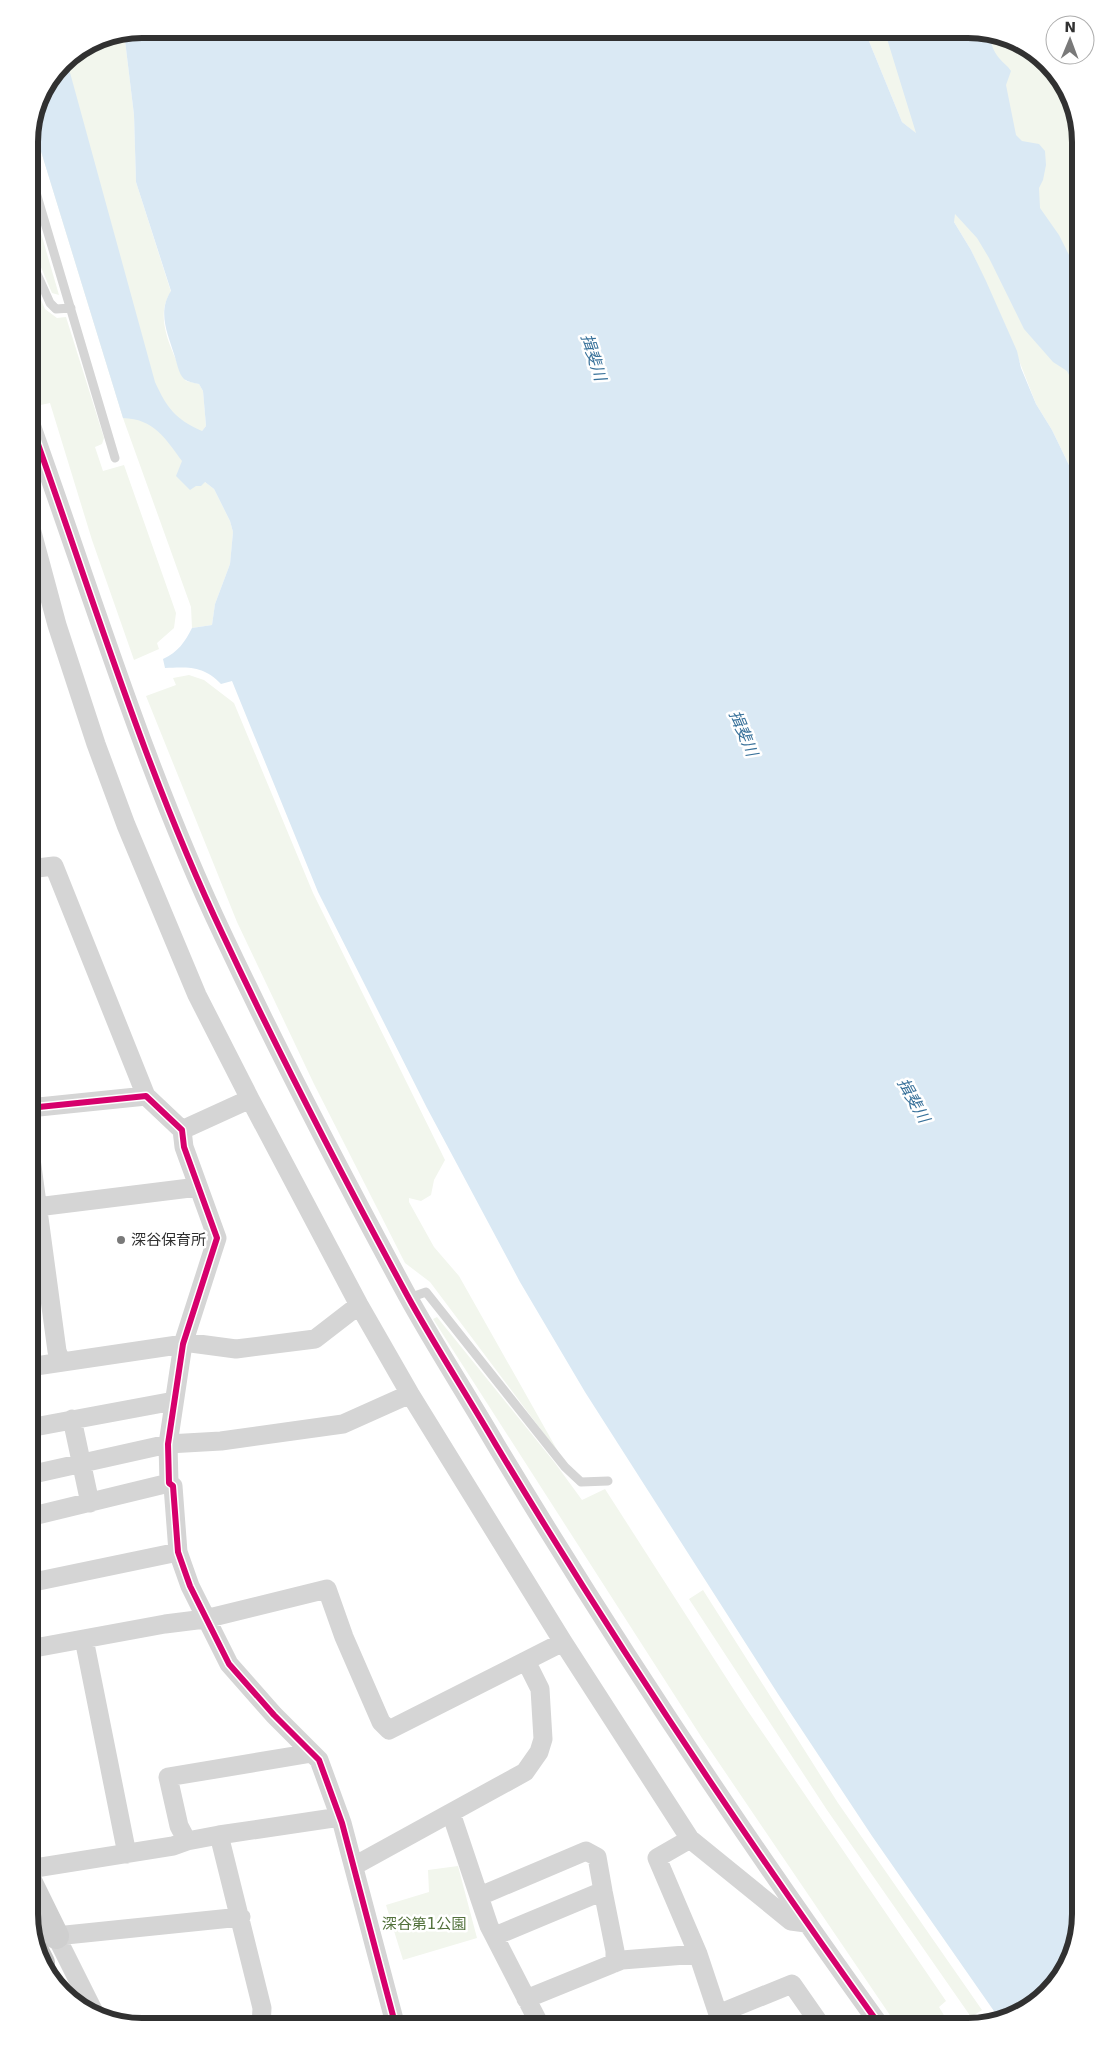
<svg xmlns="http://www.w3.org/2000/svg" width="1110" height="2056" font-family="'DejaVu Sans','Noto Sans JP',sans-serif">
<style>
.green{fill:#f2f6ed}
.water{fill:#dae9f4}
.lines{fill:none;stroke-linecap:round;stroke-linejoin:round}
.lane{stroke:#d5d5d5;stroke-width:9}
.street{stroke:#d5d5d5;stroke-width:19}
.secondary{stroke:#cfcfcf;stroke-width:26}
.highway{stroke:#c3c3c3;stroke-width:28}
.cycleway-casing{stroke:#fff;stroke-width:9}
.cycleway{stroke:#d6006c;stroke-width:6}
.poi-dot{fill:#797979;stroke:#fff;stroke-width:2}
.labels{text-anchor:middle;stroke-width:5;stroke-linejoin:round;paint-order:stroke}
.poi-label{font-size:15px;fill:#313131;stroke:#fff;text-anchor:start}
.park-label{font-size:15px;fill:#52713b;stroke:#fff}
.water-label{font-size:16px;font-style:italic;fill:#38719a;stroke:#fff}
.rim{fill:none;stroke:#313131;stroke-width:6}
</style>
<rect width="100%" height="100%" fill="#fff"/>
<path class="green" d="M864 29H900L1074 384 1081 399V490L1052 430 1036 404 1006 327 971 250 954 222 917 134 902 122Z
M977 29 1037 52 1053 72 1081 151V297L1024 193Z
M124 32 134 115 136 182 171 292C152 318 175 356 186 381L199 384 203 391 206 426 202 431 205 482 214 489 230 521 233 532 230 564 215 604 212 625 192 628 191 607 123 418 32 122 40 92 62 61 98 37Z
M29 192 59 295 52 293 29 239Z
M29 273 45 309 57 318 66 317 104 438 102 444 95 447 103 471 124 465 176 613 174 628 157 643 159 649 134 660 92 540 50 403 36 406 29 379Z
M189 675 204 680 234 703 313 893 445 1160 434 1180 431 1195 421 1201 409 1198V1202L434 1247 459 1276 560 1455 430 1282 405 1263 314 1084 237 922 146 696 176 685 173 678Z
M437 1317 555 1463 582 1500 605 1489 745 1707 946 2001 939 2007 948 2022 941 2027H898L702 1738 433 1319Z
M703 1590 838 1803 982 2010 971 2017 827 1810 689 1599Z
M458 1866 477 1938 403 1960 386 1905 429 1892 428 1870Z"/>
<path class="water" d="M141 29H864L902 122 916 133 884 29H977L989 34C991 43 993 51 999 58 1003 63 1008 66 1011 71L1006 85 1016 135 1022 141 1039 144 1045 151 1046 165 1043 180 1039 188 1040 208 1059 235 1081 279V399L1067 371 1053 362 1024 329 989 258 977 238 955 214 954 222 971 250 986 281 1017 351 1021 368 1036 404 1052 430 1081 490V1915L1062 1977 1012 2019 983 2024 996 2014 872 1836 778 1694 585 1392 520 1282 427 1108 318 892 232 681 221 684C204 666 189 667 165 668L163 659C178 652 185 642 192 628L212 625 215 604 230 564 233 532 230 521 214 489 205 482 201 486H196L190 490 176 476 182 461C165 438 154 419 123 418L32 122 40 92 62 61 66 58 155 382C167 408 175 419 202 431L206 426 203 391 199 384C194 383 188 382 184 379 178 373 177 362 174 354 168 334 157 312 171 291L136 182 134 115 124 32Z"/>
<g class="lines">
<path class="lane" d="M29 169 115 458
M29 256 50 303 56 309 71 308
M409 1298 426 1292 565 1467 581 1482 608 1481"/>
<path class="street" d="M29 419C91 591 144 769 223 935 280 1056 343 1177 407 1295 435 1346 467 1395 496 1445 616 1645 745 1838 881 2027
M29 521 57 625 96 744 126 825 197 995 250 1099 359 1305 410 1394 563 1642 690 1839 657 1858 698 1954 718 2014 717 2023
M29 869 54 866 146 1096
M29 1108 146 1096 182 1130 184 1147 217 1238 183 1344 168 1444 169 1483 173 1486 178 1552 190 1586 229 1664 274 1715 319 1760 342 1823 396 2027
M182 1130 250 1099
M29 1144 57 1351 61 1362
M29 1208 198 1187
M29 1367 191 1343 236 1349 315 1339 359 1305
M72 1419 90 1503
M29 1428 174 1401
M29 1475 168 1444 221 1441 343 1424 410 1394
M29 1517 169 1483
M29 1583 178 1552
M84 1639 127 1854
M29 1649 165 1624 205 1619 327 1589 344 1637 381 1722 389 1730 563 1642
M451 1813 489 1926 541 2027
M219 1835 262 2008 261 2027
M690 1839 791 1921 806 1923
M187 1841 179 1826 168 1777 312 1753
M354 1866 525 1772 539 1752 543 1739 540 1689 526 1661
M29 1869 173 1846 187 1841 219 1835 340 1817
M603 1891 615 1951V1963
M480 1896 586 1851 597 1857 603 1891 495 1936
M526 1999 622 1960 698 1954
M95 2014 56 1936 241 1917
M718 2014 792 1984 822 2027
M133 2027H142
M694 2027 717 2023 718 2027"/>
<path class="secondary" d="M29 1881 56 1936"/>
<path class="highway" d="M36 1953 41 1963"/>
<g class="cycleway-casing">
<path id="cycleway" d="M29 419C91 591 144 769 223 935 280 1056 343 1177 407 1295 435 1346 467 1395 496 1445 616 1645 745 1838 881 2027
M29 1108 146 1096 182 1130 184 1147 217 1238 183 1344 168 1444 169 1483 173 1486 178 1552 190 1586 229 1664 274 1715 319 1760 342 1823 396 2027"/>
</g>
<use href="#cycleway" class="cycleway"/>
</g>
<circle class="poi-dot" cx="121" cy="1240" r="5"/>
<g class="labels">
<g class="poi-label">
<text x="131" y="1245">深谷保育所</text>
</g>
<g class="park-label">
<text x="424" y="1929">深谷第1公園</text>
</g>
<g class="water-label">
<text transform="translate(594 357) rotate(72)" y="6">揖斐川</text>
<text transform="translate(744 733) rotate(67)" y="6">揖斐川</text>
<text transform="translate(914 1100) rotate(61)" y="6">揖斐川</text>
</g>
</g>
<path d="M0 0H1110V2056H0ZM142 38H968A104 104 0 0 1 1072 142V1914A104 104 0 0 1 968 2018H142A104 104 0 0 1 38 1914V142A104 104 0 0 1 142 38Z" fill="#fff" fill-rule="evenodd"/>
<path class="rim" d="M142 38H968A104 104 0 0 1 1072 142V1914A104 104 0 0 1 968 2018H142A104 104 0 0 1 38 1914V142A104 104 0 0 1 142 38Z"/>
<g transform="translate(1070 40) rotate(1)"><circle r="24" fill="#ffffff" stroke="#adadad"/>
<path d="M0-4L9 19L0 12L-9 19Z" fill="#797979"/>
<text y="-8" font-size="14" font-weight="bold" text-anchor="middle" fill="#313131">N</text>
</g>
</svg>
